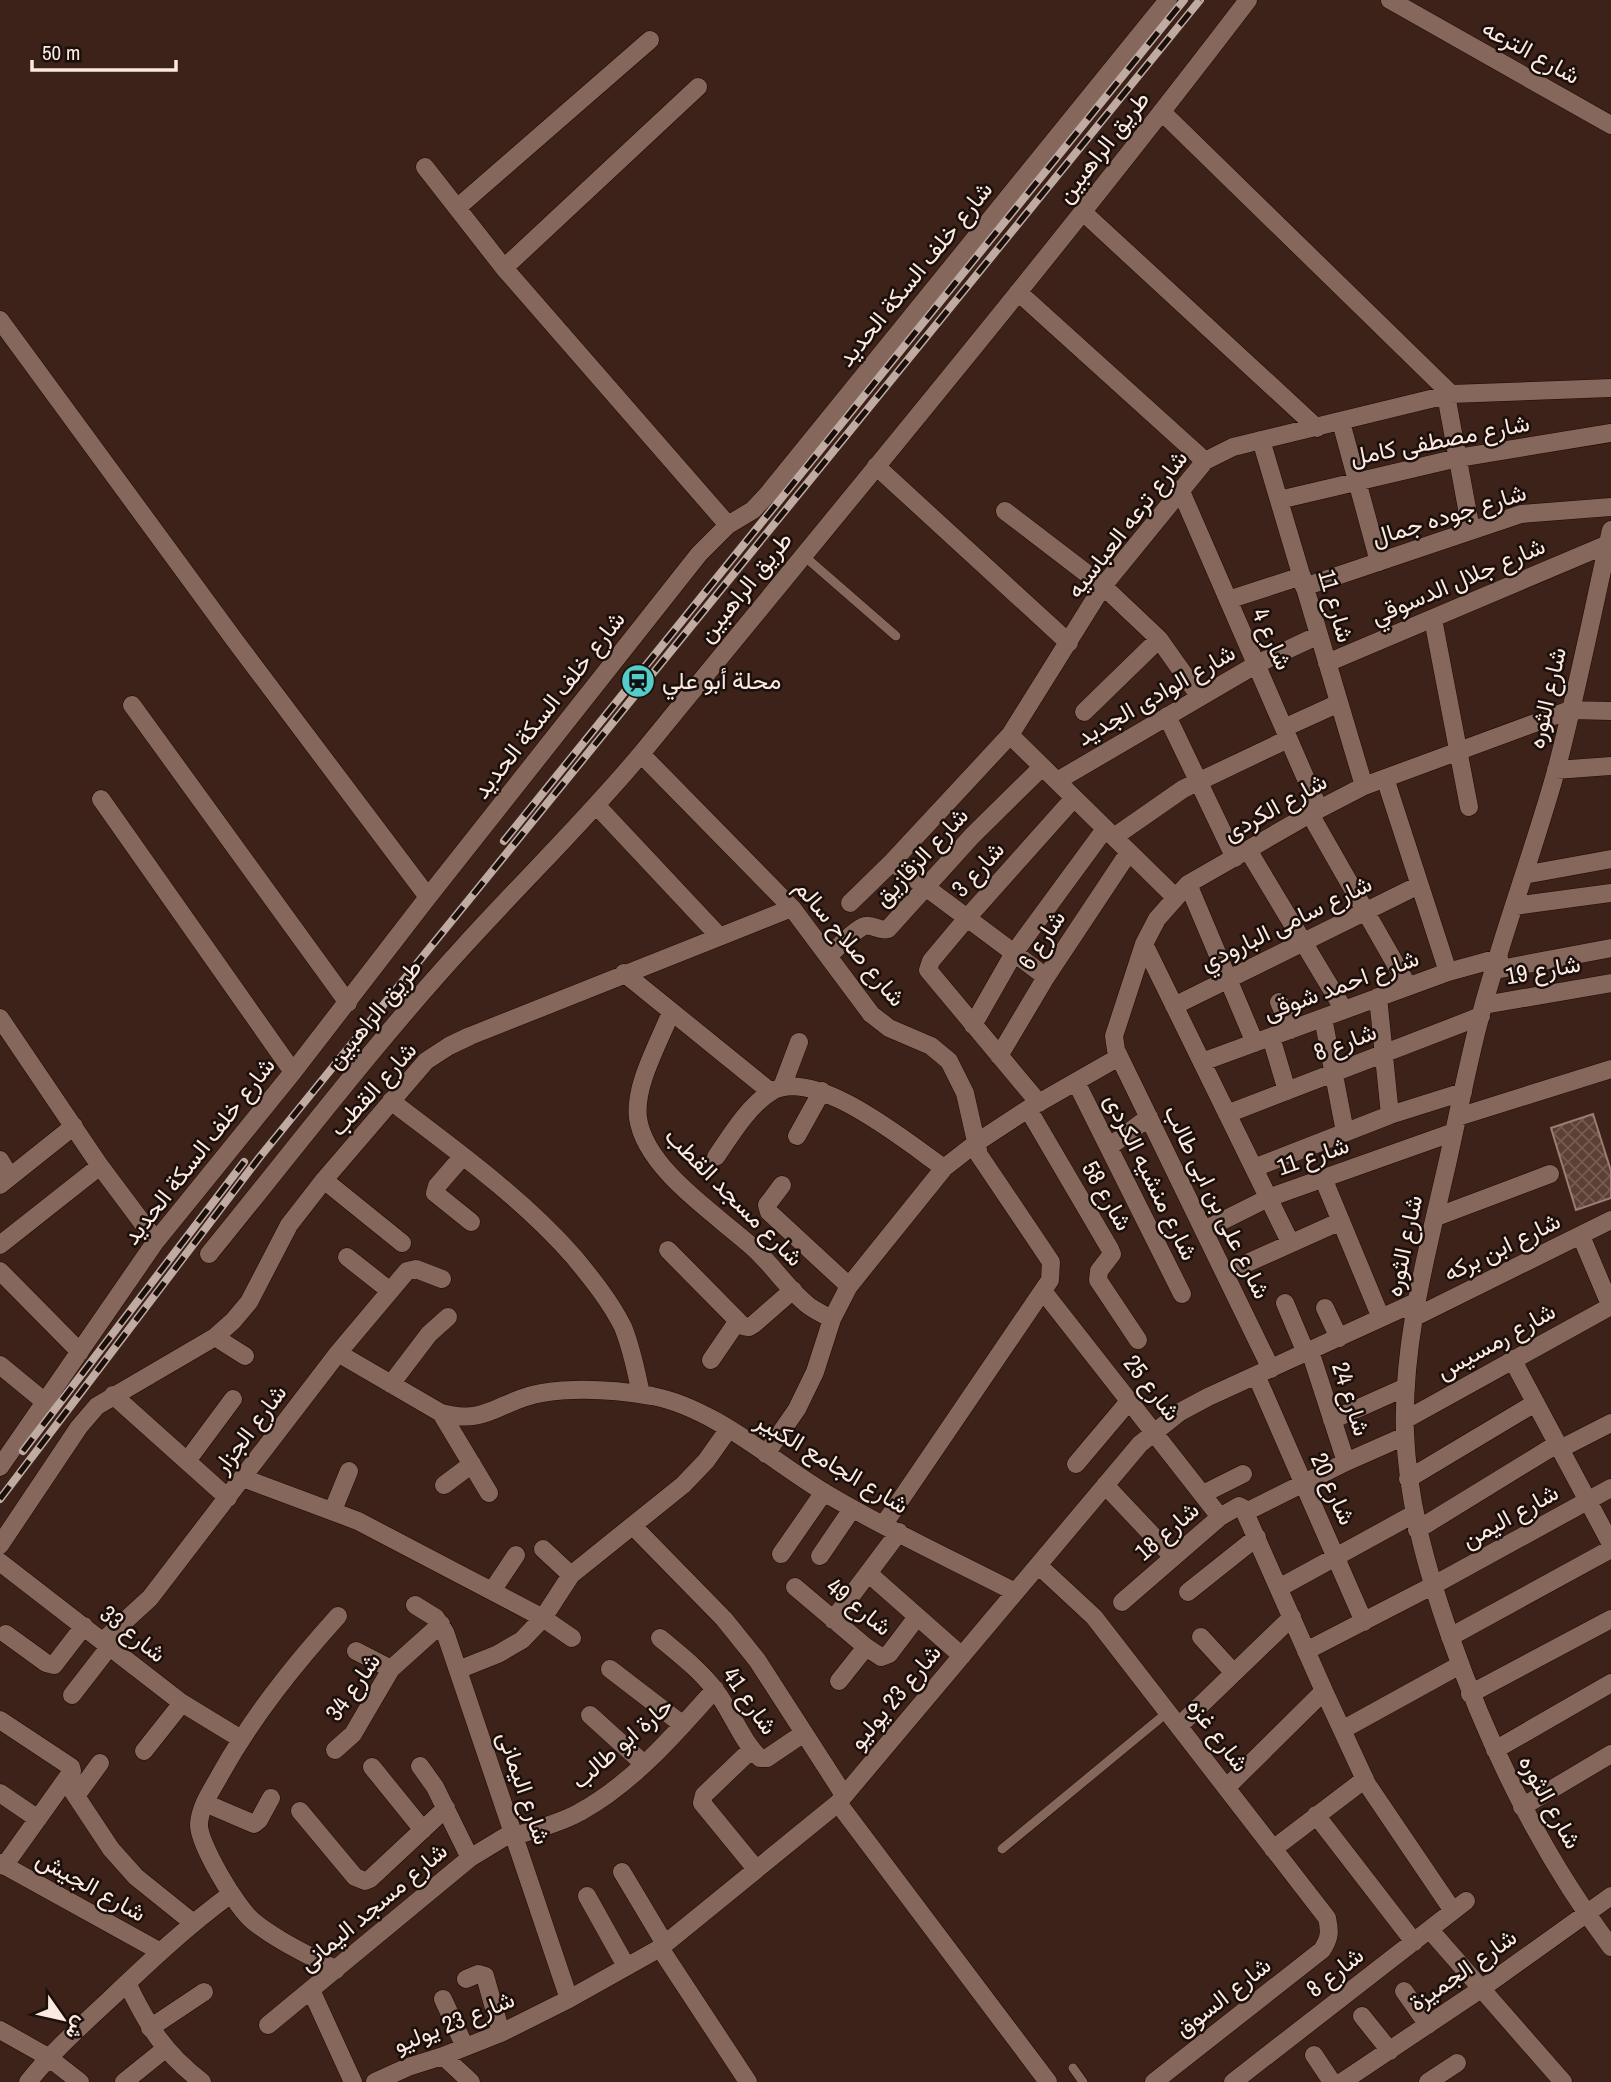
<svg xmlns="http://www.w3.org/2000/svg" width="1611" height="2082" font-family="'Archivo Narrow',Vazirmatn,sans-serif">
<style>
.building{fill:url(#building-cross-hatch);stroke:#9d7d71;stroke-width:2}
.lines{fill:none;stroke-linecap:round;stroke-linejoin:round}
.lane-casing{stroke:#220a03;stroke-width:10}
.street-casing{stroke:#220a03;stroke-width:19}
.lane{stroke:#86675c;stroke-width:9}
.street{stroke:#86675c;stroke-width:18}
.rail-casing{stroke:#c0aba3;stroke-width:8}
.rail{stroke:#1a0f0a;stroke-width:5;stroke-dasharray:16;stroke-linecap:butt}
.labels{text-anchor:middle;stroke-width:5;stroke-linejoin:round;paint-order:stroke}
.street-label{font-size:24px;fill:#fbe9e2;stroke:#1a0f0a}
.poi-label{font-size:24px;fill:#fbe9e2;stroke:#1a0f0a;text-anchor:start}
</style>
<defs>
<pattern id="building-cross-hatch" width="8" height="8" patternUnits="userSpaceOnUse" patternTransform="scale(1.75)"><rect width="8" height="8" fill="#5d4035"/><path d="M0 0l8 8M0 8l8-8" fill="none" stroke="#755c52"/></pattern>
</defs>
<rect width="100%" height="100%" fill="#3c2218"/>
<path class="building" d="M1593 1114 1611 1171V1198L1576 1210 1551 1128Z"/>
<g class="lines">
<g class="lane-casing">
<path id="lane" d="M803 555 896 636
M1002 1849 1169 1711
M1073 2068 1083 2082"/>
</g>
<g class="street-casing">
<path id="street" d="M1390 0 1611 125
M1162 112 1451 394
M425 167 504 268 728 525
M457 208 650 40
M1083 212 1317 428
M504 268 698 87
M1018 292 1205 461
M0 320 236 642 428 897
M1446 395 1471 530
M1341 422 1379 562
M1261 440 1364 786
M876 466 1069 643
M1180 489 1319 809
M1279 500 1458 458 1611 433
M1005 511 1103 586 1159 639 1200 697
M1611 530C1593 610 1577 691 1556 771 1533 853 1503 932 1481 1014 1468 1062 1459 1111 1448 1160 1428 1249 1402 1340 1405 1433 1408 1504 1427 1570 1450 1636 1489 1747 1540 1853 1611 1947
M1304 587 1521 514 1611 507
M1228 600 1302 576
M1433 619 1469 807
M1327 663 1608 544
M132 705 348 1003
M1084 712 1159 639
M1167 716 1235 858
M1284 728 1339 703
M1010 735 1175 897
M641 754 792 908 871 1014 889 1028 931 1046 949 1061 965 1093 979 1155 1051 1262 1050 1280 884 1524
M1556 770 1611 766
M1385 778 1448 972
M1057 781 1257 664 1319 635
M101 799 293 1072
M597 806 718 935
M1310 814 1408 986
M1114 837 1183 789 1288 739
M1248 850 1344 1010
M892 862 1046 977
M1524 875 1611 859
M1188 884 1255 1043
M850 903 892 862 1010 735 1103 586 1205 461 1233 447 1451 394 1611 388
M1514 906 1611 893
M1144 944 1290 1242
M828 956C836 950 856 928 865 926 874 924 879 932 888 929L972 836 1042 767
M1495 970 1611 948
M624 973 771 1092
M1378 997 1390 1115
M1279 1002 1291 1030
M1484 1005 1611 983
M1174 1006 1419 885
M671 1012C659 1043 634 1085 638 1118 645 1168 714 1213 749 1244 771 1262 786 1288 809 1306 816 1311 824 1315 832 1319
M0 1018 100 1166 156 1241
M1323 1018 1345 1132
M973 1025 1014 953 1105 829
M1271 1037 1287 1091
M999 1056 1046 977 1129 852
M1202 1062 1448 972 1499 958
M1076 1082 1182 1294
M782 1087 799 1042
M391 1101C455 1150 520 1196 574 1257 592 1279 610 1301 623 1327 632 1349 636 1371 641 1394
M1039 1103 928 970 931 961 967 918 1074 798
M1028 1109 1110 1249 1112 1254 1099 1271 1098 1280 1138 1340
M1227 1114 1481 1016
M1458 1117 1611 1069
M797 1136 822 1091
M1109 1147 1149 1117
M463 1156 437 1186 435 1193 471 1222
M716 1157C731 1135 749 1105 772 1091 817 1067 908 1143 944 1168
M0 1160 10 1177
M1254 1168 1390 1115 1463 1092
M1323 1178 1381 1318
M324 1180 402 1243
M0 1185 74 1126
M782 1185 767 1205 769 1212 849 1286
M1436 1217 1550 1174
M1204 1230 1268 1198 1454 1132
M1581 1236 1611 1307
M0 1245 100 1166
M668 1250 743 1326 749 1327 754 1324 793 1290
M209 1254C293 1151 374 1044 464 946 523 881 585 821 641 754 845 504 1052 257 1248 0
M347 1257 390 1291
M0 1271 80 1352
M1225 1273 1341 1221
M1043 1291 1220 1517
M1285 1303 1306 1353
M1325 1308 1339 1338
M1415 1317 1611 1220
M215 1337 245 1356
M1310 1351 1346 1462
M338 1353 441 1413C488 1426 501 1399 542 1393 579 1387 616 1390 652 1396 715 1408 773 1462 827 1494 887 1530 953 1560 1015 1592
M1512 1359 1611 1544
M711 1360 737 1322
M0 1365 45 1402
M1271 1369 1116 1050 1114 1036 1144 944 1157 919 1188 884 1310 814 1364 786 1570 710 1611 711
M1256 1375 1364 1622
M391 1384 429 1334 448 1317
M113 1395 228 1498
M441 1413 489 1493
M1332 1420 1406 1387
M1405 1420 1611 1306
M1560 1449 1611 1423
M766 1454 797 1409 815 1372 832 1319 849 1286 944 1168 976 1143 1028 1109 1119 1057
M187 1461 233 1399
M1076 1464 1130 1400
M0 1467 156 1241 293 1072 428 897 699 554 728 525 753 510 767 495 1168 0
M243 1478 358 1521 543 1618 572 1638
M1408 1479 1535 1403
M444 1485 472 1464
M1105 1485 1173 1557
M1203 1494 1243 1474
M333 1510 349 1471
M1246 1512 1346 1462 1405 1436
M633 1526 724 1619 757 1660 844 1795
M1417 1530 1557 1444
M0 1545 79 1427 97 1406 215 1337 233 1321 249 1302 289 1225 324 1180 426 1061 449 1046 470 1036 792 908
M543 1549 571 1575
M781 1554 824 1492
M820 1556 852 1509
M0 1562 182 1703 241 1739
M1038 1565 1094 1617 1327 1918C1330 1931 1330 1938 1322 1950L1154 2082
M868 1573 962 1656
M795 1587 866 1647 881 1657 889 1654 917 1617
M1279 1588 1414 1514
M492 1591 516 1555
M1188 1592 1257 1537
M1122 1602 1220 1517 1239 1506 1243 1508 1324 1691 1367 1784 1453 1911
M415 1605 436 1618 445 1632 569 1999
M833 1620 899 1532
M6 1634 46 1663 54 1665 84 1626
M1201 1637 1234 1673
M1450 1637 1611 1549
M660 1638C679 1654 700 1670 715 1690 731 1710 742 1742 760 1758H767L804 1733
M103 1641 150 1598 338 1353 407 1271 416 1269 442 1279
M356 1651 391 1669
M1306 1651 1432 1586 1611 1488
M610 1669 683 1725
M458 1670 498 1654 522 1640 543 1618 571 1575 683 1485 706 1461 728 1430
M839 1681 866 1647
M1470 1694 1611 1619
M72 1695 110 1646
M590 1715 644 1764
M0 1720 71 1767 72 1771 4 1866
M1180 1725 1292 1617
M1342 1730 1460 1665
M752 1749 704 1795 702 1803 756 1869
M335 1750 353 1734 391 1669 441 1624
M1495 1750 1611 1683
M144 1751 182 1703
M420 1766 435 1787 470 1858
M372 1767 423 1830
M66 1781 111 1849 136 1877 192 1922
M1227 1787 1324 1691
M0 1793 38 1819
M76 1796 100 1763
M205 1803 254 1824 259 1820 271 1798
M838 1803 1048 2082
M1522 1807 1611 1754
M300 1811 355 1877 365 1881 370 1879 446 1808
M1316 1815 1414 1942
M515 1836C536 1829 561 1823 580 1812 633 1783 675 1734 715 1689
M1273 1849 1365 1779
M0 1863 159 1951
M622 1872 665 1944
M587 1896 626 1966
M1430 1930 1563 2082
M660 1948 748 2082
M336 1970C309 1955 277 1941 253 1921 237 1908 198 1843 199 1824 200 1806 212 1790 220 1775 253 1716 293 1666 338 1616
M466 1979 478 1974 485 1976 501 2033
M127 1983C148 2026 163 2052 202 2082
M311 1990 353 2082
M1404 1991 1428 2025
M443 1999 465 2047
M1362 2016 1390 2051
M268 2025 470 1858 513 1832
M150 2028 204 1992
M0 2030 48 2057 80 2082
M1314 2055 1332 2082
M443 2056 471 2082
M28 2082C52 2052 80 2027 108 2001 148 1963 187 1926 231 1894
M124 2082 165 2049
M375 2082 408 2067 443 2056 501 2033 569 1999 660 1948 838 1803 1140 1444 1180 1412 1208 1397 1416 1302
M1233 2082 1466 1901
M1342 2082 1481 1989 1611 1896
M1428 2082 1457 2063"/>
</g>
<use href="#lane" class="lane"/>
<use href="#street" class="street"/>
<g class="rail-casing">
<path id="rail" d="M504 841 1184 0
M23 1451 244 1162
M0 1499 259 1158 1200 0"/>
</g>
<use href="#rail" class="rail"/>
</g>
<defs>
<g id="station-disc" transform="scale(1.75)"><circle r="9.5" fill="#54cdc8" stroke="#1a0f0a"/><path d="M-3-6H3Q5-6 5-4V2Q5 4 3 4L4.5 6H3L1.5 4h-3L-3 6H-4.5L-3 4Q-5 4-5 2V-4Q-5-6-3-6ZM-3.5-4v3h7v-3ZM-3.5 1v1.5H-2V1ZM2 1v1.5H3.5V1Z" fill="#111"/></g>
</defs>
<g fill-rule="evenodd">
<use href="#station-disc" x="638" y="681"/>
</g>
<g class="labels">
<g class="street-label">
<text transform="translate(1531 52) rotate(29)" y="8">شارع الترعه</text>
<text transform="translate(1103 147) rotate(-52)" y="8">طريق الراهبين</text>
<text transform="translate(915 274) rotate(-51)" y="8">شارع خلف السكة الحديد</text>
<text transform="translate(1440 440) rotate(-11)" y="8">شارع مصطفى كامل</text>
<text transform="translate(1449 515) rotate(-17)" y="8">شارع جوده جمال</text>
<text transform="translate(1127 524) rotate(-52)" y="8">شارع ترعه العباسيه</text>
<text transform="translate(1458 581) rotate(-23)" y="8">شارع جلال الدسوقي</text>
<text transform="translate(745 587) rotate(-51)" y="8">طريق الراهبين</text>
<text transform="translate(1336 606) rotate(74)" y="8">شارع 11</text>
<text transform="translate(1272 639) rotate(66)" y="8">شارع 4</text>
<text transform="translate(1156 695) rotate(-30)" y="8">شارع الوادى الجديد</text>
<text transform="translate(1547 698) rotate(-77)" y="8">شارع الثوره</text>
<text transform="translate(549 705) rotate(-52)" y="8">شارع خلف السكة الحديد</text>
<text transform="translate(1275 807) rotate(-29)" y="8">شارع الكردى</text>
<text transform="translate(921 857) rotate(-47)" y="8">شارع الزقازيق</text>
<text transform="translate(978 869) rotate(-48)" y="8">شارع 3</text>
<text transform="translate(1286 923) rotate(-26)" y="8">شارع سامى البارودي</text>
<text transform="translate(1042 940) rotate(-57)" y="8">شارع 6</text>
<text transform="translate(850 943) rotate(50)" y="8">شارع صلاح سالم</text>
<text transform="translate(1543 970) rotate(-10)" y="8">شارع 19</text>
<text transform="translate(1341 985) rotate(-20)" y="8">شارع احمد شوقى</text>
<text transform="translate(374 1014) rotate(-50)" y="8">طريق الراهبين</text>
<text transform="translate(1345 1042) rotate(-21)" y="8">شارع 8</text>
<text transform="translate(373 1089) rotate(-48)" y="8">شارع القطب</text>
<text transform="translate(199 1151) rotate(-52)" y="8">شارع خلف السكة الحديد</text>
<text transform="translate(1313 1156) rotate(-19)" y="8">شارع 11</text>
<text transform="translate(1151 1177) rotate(64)" y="8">شارع منشيه الكردى</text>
<text transform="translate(1107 1196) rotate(60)" y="8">شارع 58</text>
<text transform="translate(734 1197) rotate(45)" y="8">شارع مسجد القطب</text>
<text transform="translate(1217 1202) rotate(64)" y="8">شارع على بن ابى طالب</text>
<text transform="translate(1404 1246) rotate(-78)" y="8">شارع الثوره</text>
<text transform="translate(1502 1247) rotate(-26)" y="8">شارع ابن بركه</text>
<text transform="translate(1496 1341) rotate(-29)" y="8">شارع رمسيس</text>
<text transform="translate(1152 1388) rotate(52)" y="8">شارع 25</text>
<text transform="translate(1351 1399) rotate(72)" y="8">شارع 24</text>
<text transform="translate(250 1429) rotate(-53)" y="8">شارع الجزار</text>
<text transform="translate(832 1463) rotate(31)" y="8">شارع الجامع الكبير</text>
<text transform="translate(1333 1489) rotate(66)" y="8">شارع 20</text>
<text transform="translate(1510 1516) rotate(-29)" y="8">شارع اليمن</text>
<text transform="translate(1167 1531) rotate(-41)" y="8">شارع 18</text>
<text transform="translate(859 1607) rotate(39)" y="8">شارع 49</text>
<text transform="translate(133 1634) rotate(38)" y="8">شارع 33</text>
<text transform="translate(353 1687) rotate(-55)" y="8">شارع 34</text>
<text transform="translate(895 1697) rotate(-50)" y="8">شارع 23 يوليو</text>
<text transform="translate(750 1701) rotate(55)" y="8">شارع 41</text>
<text transform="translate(1218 1735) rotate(53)" y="8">شارع غزه</text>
<text transform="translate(622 1743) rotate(-41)" y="8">حارة ابو طالب</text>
<text transform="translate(524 1788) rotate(71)" y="8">شارع اليمانى</text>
<text transform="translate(1550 1802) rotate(61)" y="8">شارع الثوره</text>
<text transform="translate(91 1886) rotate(29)" y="8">شارع الجيش</text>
<text transform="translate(373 1907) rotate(-40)" y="8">شارع مسجد اليمانى</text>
<text transform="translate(1463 1970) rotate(-35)" y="8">شارع الجميزة</text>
<text transform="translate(1335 1972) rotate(-38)" y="8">شارع 8</text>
<text transform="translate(1223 1997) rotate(-38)" y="8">شارع السوق</text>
<text transform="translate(454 2022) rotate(-22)" y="8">شارع 23 يوليو</text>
</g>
<g class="poi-label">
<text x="662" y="689">محلة أبو علي</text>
</g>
</g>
<g transform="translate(63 2019) rotate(124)" stroke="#1a0f0a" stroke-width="5" paint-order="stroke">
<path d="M0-5L12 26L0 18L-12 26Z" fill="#fbe9e2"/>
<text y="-10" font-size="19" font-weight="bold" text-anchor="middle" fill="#fbe9e2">ش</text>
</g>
<path d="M32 60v10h144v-10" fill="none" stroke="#fbe9e2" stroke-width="3.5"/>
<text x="42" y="60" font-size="21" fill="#fbe9e2" stroke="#1a0f0a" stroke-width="5" paint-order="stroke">50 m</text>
</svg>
